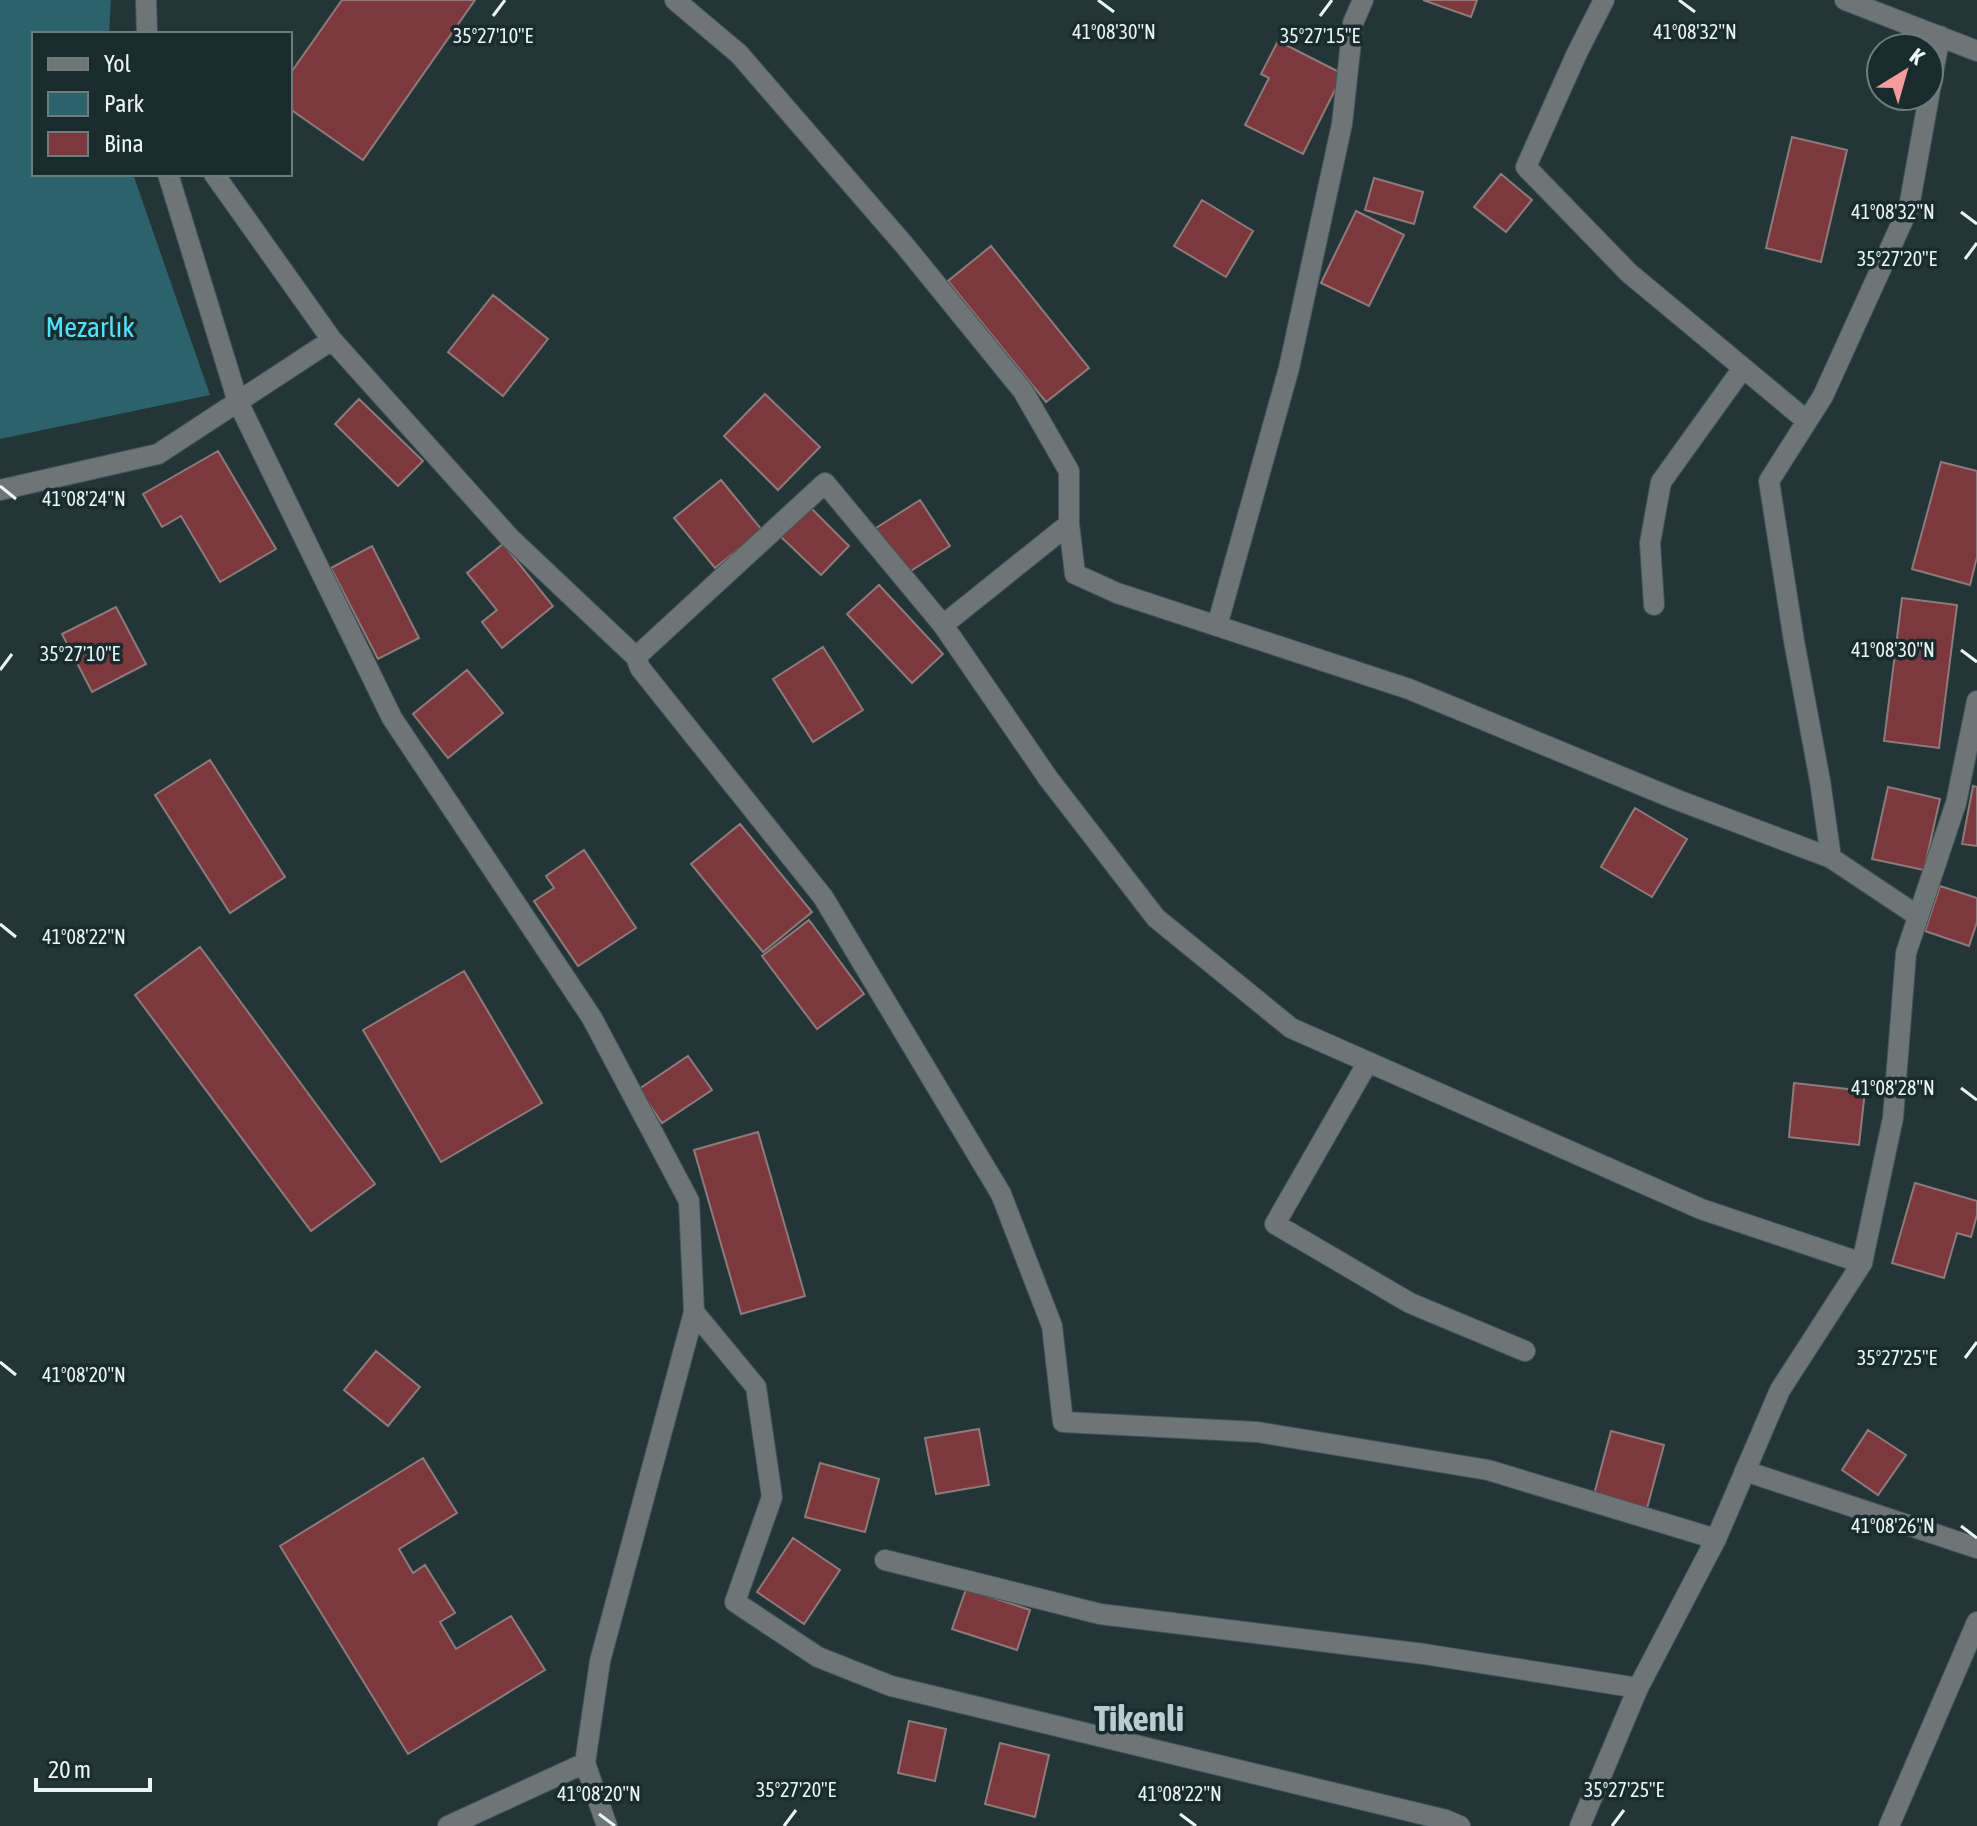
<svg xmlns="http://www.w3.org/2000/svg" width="1977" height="1826" font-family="'Asap Condensed',sans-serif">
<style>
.green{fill:#2b626c}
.building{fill:#7d383d;stroke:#8d7b7b;stroke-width:2}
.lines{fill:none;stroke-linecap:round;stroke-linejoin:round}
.minor-casing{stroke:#445457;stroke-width:22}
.tertiary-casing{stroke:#445457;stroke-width:22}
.minor{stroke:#6d7577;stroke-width:20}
.tertiary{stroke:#6d7577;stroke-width:20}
.ticks{fill:none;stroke:#ebf5f7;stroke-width:3}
.labels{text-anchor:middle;stroke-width:7;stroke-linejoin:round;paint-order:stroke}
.park-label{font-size:28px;fill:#50e4fc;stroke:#1a2b2e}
.district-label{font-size:36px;font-weight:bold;fill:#b9cdd1;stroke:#1a2b2e}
.ticks-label{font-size:20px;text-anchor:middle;fill:#ebf5f7;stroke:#1a2b2e;stroke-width:7;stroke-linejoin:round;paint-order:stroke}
</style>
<rect width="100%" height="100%" fill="#243538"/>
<path class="green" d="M0 0H111L109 34H34V174H133L210 395 0 439Z"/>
<path class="building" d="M342 0H475L363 160 290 109V74Z
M1423 0H1477L1471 17Z
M1278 41 1343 74 1303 154 1245 125 1269 78 1261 74Z
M1792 137 1847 150 1821 262 1766 248Z
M1501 174 1532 200 1506 232 1474 207Z
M1374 178 1423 192 1414 224 1365 210Z
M1202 200 1253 231 1226 277 1174 246Z
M1356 211 1404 235 1369 306 1321 283Z
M991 246 1089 368 1046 402 948 281Z
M493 295 548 339 503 396 448 352Z
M765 394 820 447 778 490 724 436Z
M359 399 423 461 398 486 335 424Z
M218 451 276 549 220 582 181 516 162 527 143 494Z
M1941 462 1977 471V557L1970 585 1912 569Z
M721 480 762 530 715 568 674 518Z
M920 500 950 546 906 574 876 528Z
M809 506 849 546 821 575 780 536Z
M503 544 553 606 502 648 482 622 497 610 467 573Z
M372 546 419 638 378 659 331 568Z
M879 585 943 654 912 683 847 614Z
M1902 598 1957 605 1939 748 1884 741Z
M116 607 146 664 92 692 62 634Z
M823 647 863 710 813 742 773 679Z
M467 670 503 713 448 758 413 714Z
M210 760 285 877 230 913 155 795Z
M1973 786 1977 787V846L1962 844Z
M1888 787 1940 799 1924 870 1872 859Z
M1635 808 1687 839 1652 897 1601 867Z
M740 824 812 912 763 952 691 864Z
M584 850 636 928 578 966 534 901 554 888 546 876Z
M1940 886 1977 898V922L1969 946 1925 931Z
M809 920 864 994 817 1029 762 956Z
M200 947 375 1184 311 1231 135 995Z
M464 971 542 1103 441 1162 363 1030Z
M688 1056 712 1090 662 1123 639 1089Z
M1794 1083 1865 1091 1859 1145 1789 1137Z
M758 1132 805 1296 741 1314 694 1150Z
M1915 1183 1977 1201V1215L1971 1237 1957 1233 1944 1278 1892 1263Z
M376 1351 420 1387 388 1426 344 1390Z
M979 1429 989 1485 936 1494 925 1438Z
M1868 1430 1906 1455 1878 1495 1842 1470Z
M1611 1431 1664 1445 1646 1512 1593 1498Z
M423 1458 457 1513 399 1549 413 1573 425 1565 455 1613 440 1622 456 1649 511 1616 545 1670 408 1754 280 1546Z
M820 1463 879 1479 865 1532 805 1517Z
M793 1538 840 1570 804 1624 757 1592Z
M966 1589 1030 1610 1017 1650 952 1629Z
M909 1721 946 1729 935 1781 898 1773Z
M1000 1743 1049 1755 1035 1817 985 1804Z"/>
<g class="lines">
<g class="minor-casing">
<path id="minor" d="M146 0 147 34
M675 0 739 54 906 247 1023 391 1069 471V524L1075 574 1117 593 1409 689 1675 799 1831 858 1918 916
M1604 0 1577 53 1526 167 1629 273 1807 421
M1929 95 1940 36
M168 174 238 402 392 718 592 1018 689 1201 694 1312 600 1661 585 1763 607 1826
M214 174 332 340 510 538 636 657 640 668 823 897 1001 1194 1052 1326 1063 1422 1257 1432 1488 1470 1716 1539
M0 490 158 454 332 340
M1654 605 1650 543 1661 482 1743 368
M943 625 1069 524
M1217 626 1289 368 1342 124 1353 23 1363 0
M636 657 825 483 943 625 1048 778 1156 918 1291 1028 1701 1209 1862 1263
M1831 858 1820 781 1794 641 1769 481 1823 396 1909 207 1929 96
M1368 1062 1275 1224 1410 1303 1525 1351
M694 1312 756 1387 772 1497 735 1602 818 1657 891 1686 1446 1820 1460 1826
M1745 1471 1977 1548
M885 1560 1100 1614 1424 1654 1638 1688
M448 1826 585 1763
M1889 1826 1977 1622"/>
</g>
<g class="tertiary-casing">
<path id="tertiary" d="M1845 0 1977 51
M1580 1826 1638 1688 1716 1539 1780 1390 1862 1263 1893 1118 1906 953 1956 803 1977 701"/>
</g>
<use href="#minor" class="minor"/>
<use href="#tertiary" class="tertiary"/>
</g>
<path class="ticks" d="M1098 0 1114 12M1679 0 1695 12M493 16 505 0M1320 16 1332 0M1961 212 1977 224M1965 259 1977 243M0 486 16 499M1961 650 1977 662M0 670 12 654M0 924 16 937M1961 1088 1977 1100M1965 1358 1977 1342M0 1362 16 1375M1961 1526 1977 1538M599 1814 615 1826M1180 1814 1196 1826M784 1826 796 1810M1612 1826 1624 1810"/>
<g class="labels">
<g class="park-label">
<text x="90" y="337">Mezarlık</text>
</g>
<g class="district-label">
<text x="1139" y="1731">Tikenli</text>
</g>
</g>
<g class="ticks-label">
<text x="1114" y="39">41°08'30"N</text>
<text x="1695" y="39">41°08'32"N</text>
<text x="493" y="43">35°27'10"E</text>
<text x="1320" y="43">35°27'15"E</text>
<text x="1893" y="219">41°08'32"N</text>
<text x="1897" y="266">35°27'20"E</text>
<text x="84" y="506">41°08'24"N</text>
<text x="1893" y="657">41°08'30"N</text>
<text x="80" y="661">35°27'10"E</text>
<text x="84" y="944">41°08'22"N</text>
<text x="1893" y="1095">41°08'28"N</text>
<text x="1897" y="1365">35°27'25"E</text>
<text x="84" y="1382">41°08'20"N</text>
<text x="1893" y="1533">41°08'26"N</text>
<text x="796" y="1797">35°27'20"E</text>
<text x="1624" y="1797">35°27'25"E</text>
<text x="599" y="1801">41°08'20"N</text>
<text x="1180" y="1801">41°08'22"N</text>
</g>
<rect x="32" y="32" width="260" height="144" fill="#1a2b2e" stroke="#6e7c7e" stroke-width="2"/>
<rect x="48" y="58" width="40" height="12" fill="#6d7577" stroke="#6e7c7e" stroke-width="2"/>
<text x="104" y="72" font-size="24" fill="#ebf5f7">Yol</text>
<rect x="48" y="92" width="40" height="24" fill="#2b626c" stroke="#6e7c7e" stroke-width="2"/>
<text x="104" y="112" font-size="24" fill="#ebf5f7">Park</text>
<rect x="48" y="132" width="40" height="24" fill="#7d383d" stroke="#6e7c7e" stroke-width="2"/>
<text x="104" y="152" font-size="24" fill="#ebf5f7">Bina</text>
<g transform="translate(1905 72) rotate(37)"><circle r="38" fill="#1a2b2e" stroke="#6e7c7e" stroke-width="2"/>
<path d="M0-6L14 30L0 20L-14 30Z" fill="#f59b9e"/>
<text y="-12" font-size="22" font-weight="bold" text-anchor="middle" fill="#ebf5f7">K</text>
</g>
<path d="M36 1778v12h114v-12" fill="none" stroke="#ebf5f7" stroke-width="4"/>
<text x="48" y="1778" font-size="24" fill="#ebf5f7" stroke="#1a2b2e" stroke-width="6" paint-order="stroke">20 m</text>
</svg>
